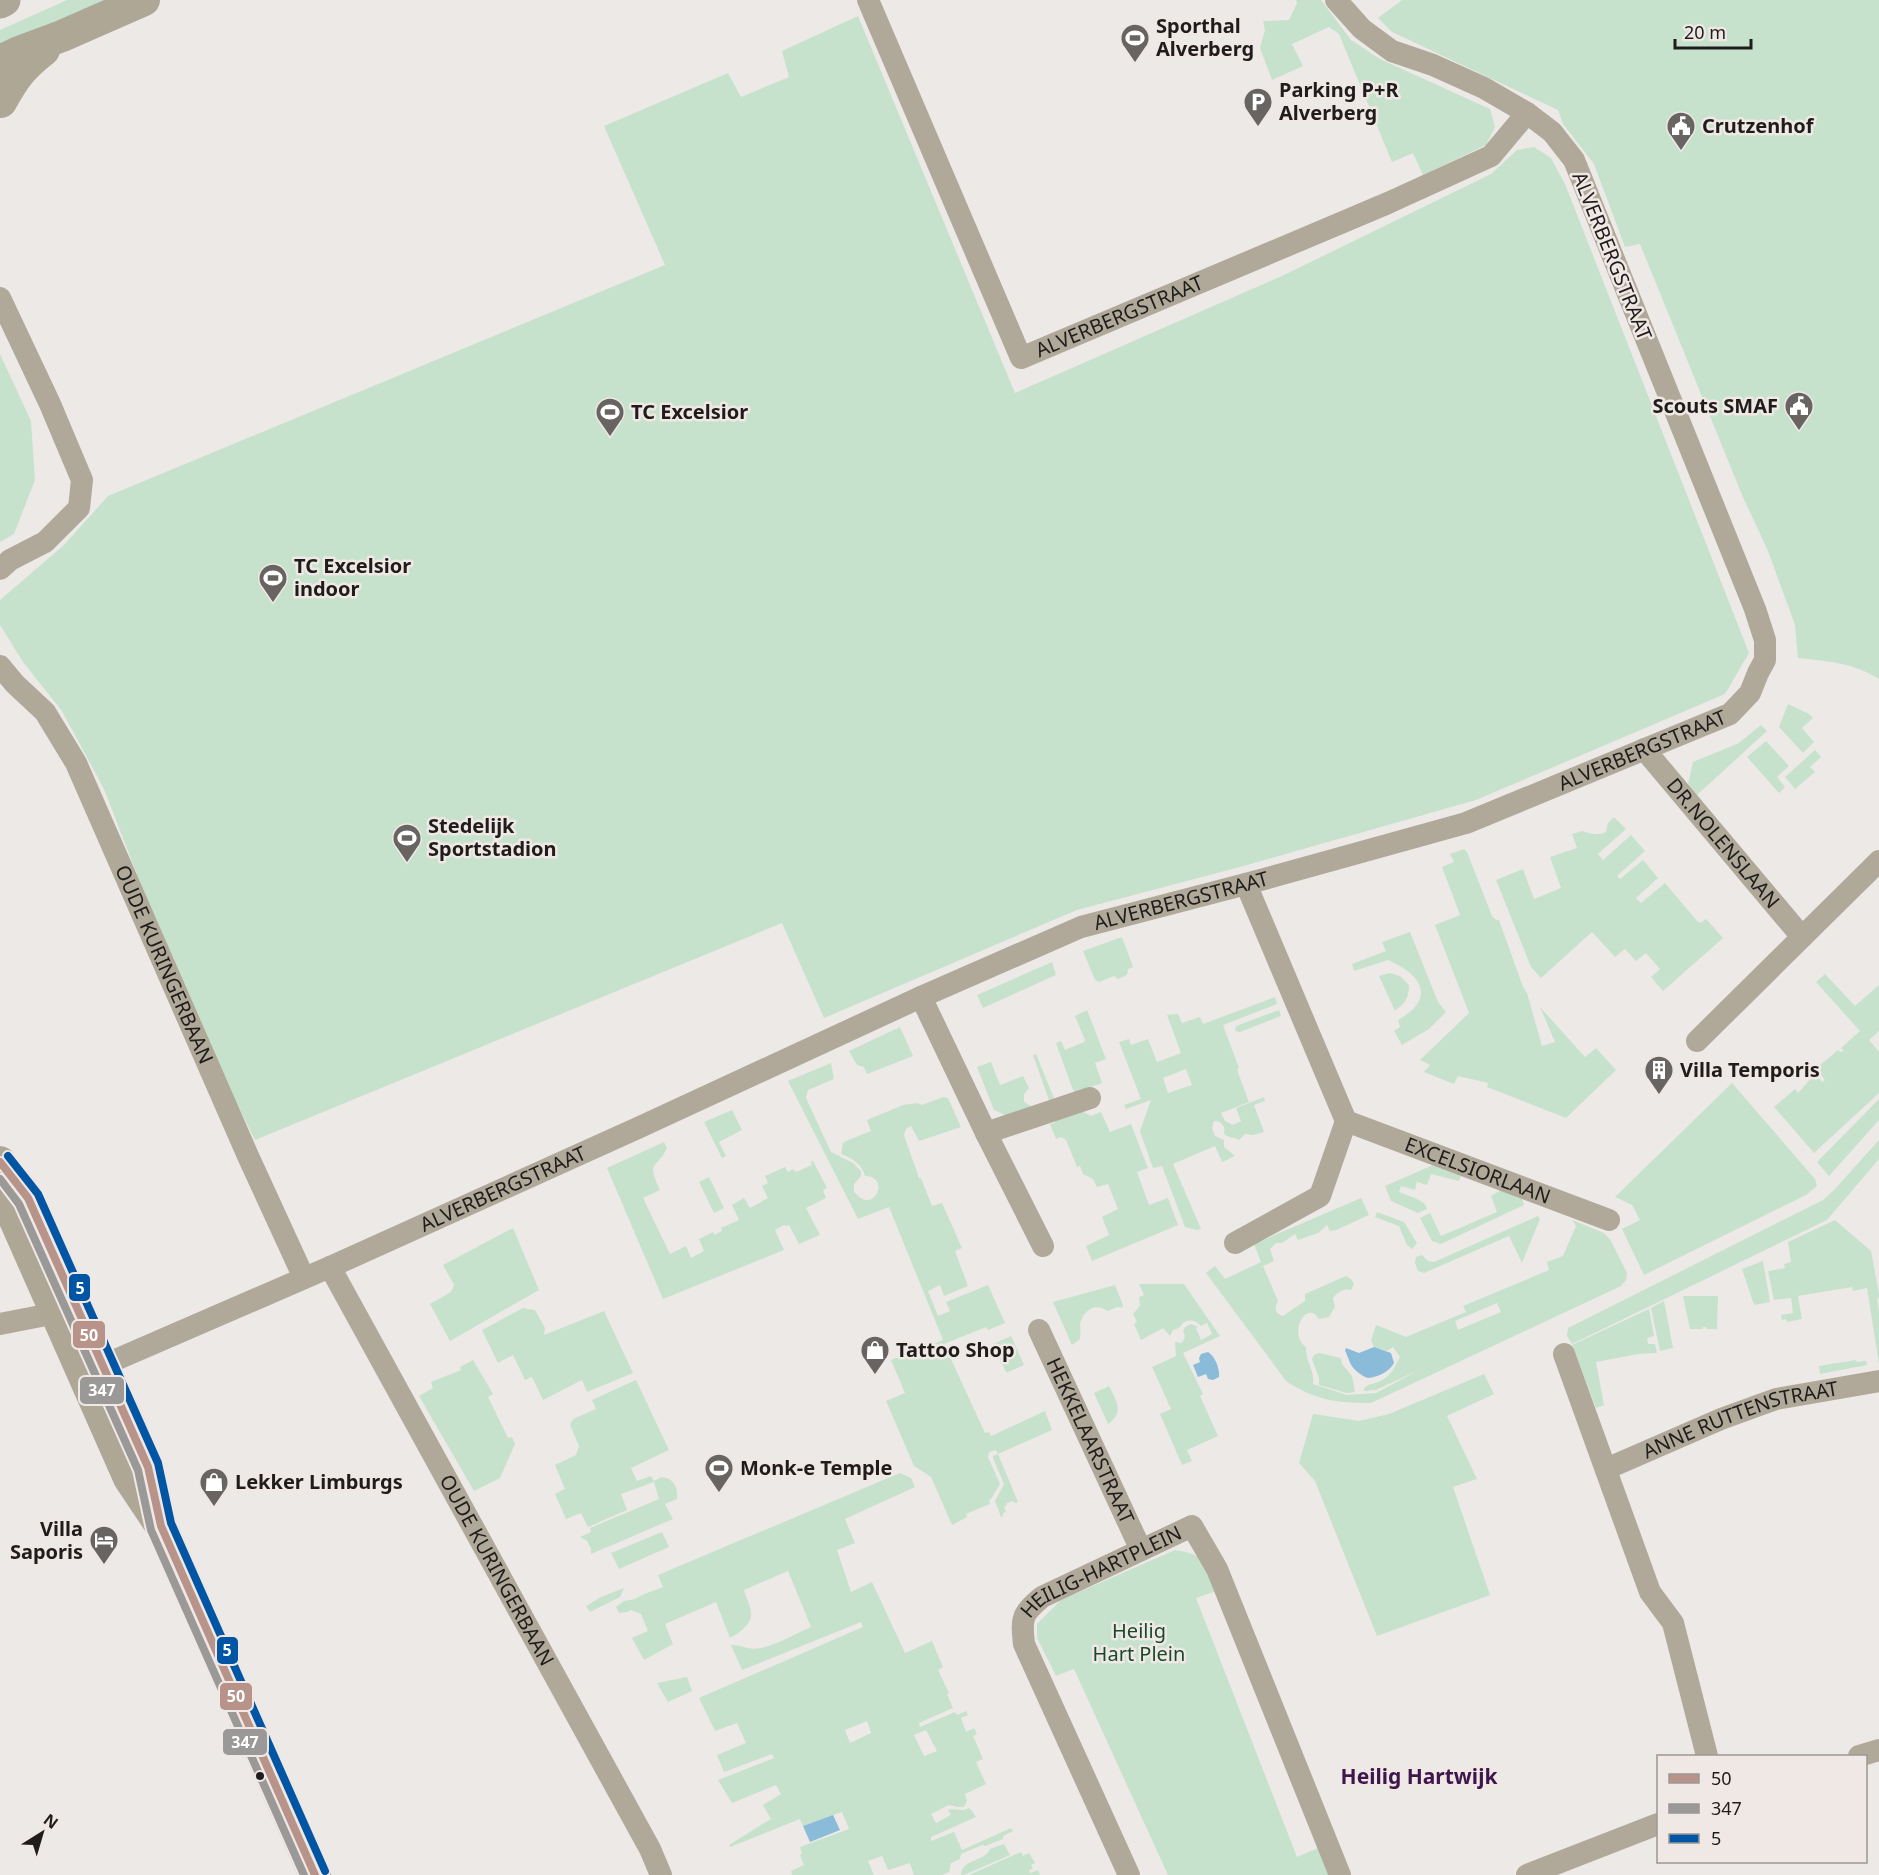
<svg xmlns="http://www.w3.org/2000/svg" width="1879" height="1875" font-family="'Noto Sans',sans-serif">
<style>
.green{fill:#c6e2cc;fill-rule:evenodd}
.water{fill:#8abbd9}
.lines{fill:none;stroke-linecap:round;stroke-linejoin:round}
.street{stroke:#b0a99a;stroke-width:22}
.secondary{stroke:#aea796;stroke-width:32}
.highway{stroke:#ada798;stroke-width:33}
.bus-1-casing{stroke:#efe8e5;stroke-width:12}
.bus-2-casing{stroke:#efe8e5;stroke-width:12}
.bus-3-casing{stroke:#efe8e5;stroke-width:12}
.bus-1{stroke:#b89389;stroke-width:8}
.bus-2{stroke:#9a9998;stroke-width:8}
.bus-3{stroke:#0056a4;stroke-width:8}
.bus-dot{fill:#1f1d1b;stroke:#efe8e5;stroke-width:2}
.labels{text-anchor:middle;stroke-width:5;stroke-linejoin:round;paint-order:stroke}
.poi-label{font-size:20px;font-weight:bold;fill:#1f1d1b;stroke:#efe8e5;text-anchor:start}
.street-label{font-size:20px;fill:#1f1d1b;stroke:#efe8e5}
.park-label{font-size:20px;fill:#184a2a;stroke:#efe8e5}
.neighbourhood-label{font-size:21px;font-weight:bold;fill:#3d174c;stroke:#efe8e5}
.line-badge{stroke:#efe8e5;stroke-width:2}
.badge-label{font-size:16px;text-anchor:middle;font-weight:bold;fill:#fff}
</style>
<rect width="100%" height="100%" fill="#ede9e7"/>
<path class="green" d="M67 0H115L0 51V30Z
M1296 0H1321L1351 40 1380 59 1490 109 1495 127 1486 145 1423 175 1413 153 1392 162 1339 34 1329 27 1292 44 1303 66 1272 80 1260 48 1265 30 1263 21 1289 20 1297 3Z
M1402 0H1879V679C1855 663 1826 661 1798 658L1795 625 1768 551 1742 495 1640 244 1625 247 1594 164 1563 124 1558 110 1392 32 1378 18Z
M858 16 1015 393 1284 275 1491 174 1517 150 1534 147 1551 158 1565 184 1749 653 1725 694 1476 800 1240 867 1077 910 824 1018 782 923 255 1140 187 1004 104 789 62 711 23 662 0 625V600L64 545 108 496 665 265 604 126 728 73 741 97 789 77 782 51Z
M0 354 31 421 35 480 14 534 0 542Z
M1788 704 1809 714 1813 718 1802 728 1814 742 1803 753 1779 727Z
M1761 725 1767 731 1697 795 1688 784 1693 762 1739 743Z
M1766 741 1789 766 1777 777 1785 787 1779 793 1747 757Z
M1815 750 1821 757 1810 767 1815 772 1795 789 1785 777Z
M1614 817 1626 829 1598 854 1603 860 1631 835 1645 851 1617 876 1620 879 1643 860 1658 878 1636 898 1641 903 1665 883 1697 921 1701 923 1706 919 1723 938 1663 991 1651 977 1660 969 1646 953 1636 961 1625 949 1615 957 1592 932 1541 978 1531 967 1496 880 1523 869 1534 899 1561 888 1550 857 1577 848 1572 834 1582 831C1591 834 1598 836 1606 832L1608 823Z
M1464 849 1467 852 1492 916 1496 920H1499L1523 987 1527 993 1542 1046 1555 1042 1540 1007 1585 1057 1596 1048 1616 1070 1566 1118 1487 1087 1488 1083 1458 1076 1454 1084 1424 1072 1430 1065 1420 1060 1469 1013 1435 925 1460 915 1442 867 1454 862 1450 854Z
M1410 932 1438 1002 1446 1012 1429 1029 1402 1045 1394 1031 1400 1027 1398 1020C1436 999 1423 975 1388 960L1354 971 1352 964 1386 951 1382 942Z
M1122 937 1133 967 1128 969 1127 975 1118 979 1114 976 1099 982 1095 980 1083 951Z
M1052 962 1056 975 983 1008 977 995Z
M1390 973 1400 976 1409 985C1409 998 1405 1003 1395 1011L1379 976Z
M1825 974 1855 1006 1879 985V1031L1869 1040 1879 1052V1093L1814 1153 1774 1107 1795 1089 1798 1093 1815 1074 1822 1082 1825 1080 1818 1071 1821 1070 1818 1067 1838 1050 1840 1052 1844 1051 1841 1048 1860 1031 1816 982Z
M1275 997 1277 1004 1223 1025 1239 1068 1237 1070 1249 1102 1221 1113 1225 1121 1233 1125 1241 1121 1236 1108 1264 1097 1265 1101 1254 1105 1264 1132 1253 1135 1245 1134 1239 1140C1234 1137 1229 1138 1224 1134 1226 1127 1222 1121 1214 1121L1212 1128 1215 1136 1224 1140V1147L1235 1156 1222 1162 1215 1146 1173 1164 1201 1229 1197 1230 1185 1227 1162 1166 1153 1168 1140 1131 1151 1100 1126 1109 1124 1105 1141 1099 1119 1042 1129 1039 1131 1045 1148 1039 1157 1062 1181 1053 1167 1015 1178 1014 1182 1023 1200 1017 1203 1024ZM1186 1069 1192 1085 1168 1093 1163 1078Z
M1087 1010 1106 1059 1095 1063 1102 1083 1075 1092 1073 1090 1056 1043 1061 1041 1065 1050 1084 1042 1085 1040 1075 1016Z
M1279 1010 1281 1016 1240 1032 1235 1031 1236 1026Z
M900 1027 913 1056 867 1074 864 1067 857 1065 849 1051Z
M1036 1054 1055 1101 1050 1103 1033 1055Z
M991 1062 1000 1085 1023 1076 1029 1088 1024 1094V1102L1036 1109 1011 1118 994 1110 977 1067Z
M831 1063 834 1079 808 1090 806 1098 831 1152 853 1163 861 1171V1176L854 1184V1191C873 1218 892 1176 865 1176 862 1163 851 1158 841 1154L843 1143 846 1141 871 1131 867 1120 903 1105 918 1103 922 1105 943 1097 948 1098 961 1127 919 1141 911 1126 906 1129 904 1135 919 1178H921L932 1206 942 1203 962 1248 955 1251 968 1286 944 1296 940 1285 928 1291 938 1316 950 1311 946 1302 988 1285 1005 1323 988 1330 986 1327 944 1344 985 1433 989 1432 991 1436 1045 1411 1052 1430 998 1454 1018 1502 1015 1503 1013 1501 1006 1503 1007 1505 1004 1507 1006 1512 1003 1513V1516L1001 1517 995 1501 1004 1484 993 1458V1456L998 1454 996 1450 989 1452 988 1457 1000 1484 991 1499 989 1500 990 1504 966 1514 967 1517 952 1525 931 1477 914 1466 886 1401 905 1393 891 1360 943 1340 889 1207 858 1219 788 1081Z
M1732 1083 1815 1179 1817 1186 1806 1195 1644 1275 1622 1229 1640 1220 1632 1205 1615 1197Z
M1879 1099V1120L1829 1176 1817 1162Z
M732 1110 742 1130 719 1142 726 1156 722 1158 704 1122Z
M1079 1110 1091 1116 1101 1112 1110 1132 1131 1124 1148 1168 1137 1172 1149 1205 1168 1198 1178 1225 1092 1261 1086 1246 1109 1235 1102 1217 1118 1209 1108 1184 1097 1187 1093 1179 1083 1174 1080 1166 1077 1167 1066 1140 1061 1137 1056 1139 1050 1124 1055 1123 1054 1119Z
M1879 1140V1159L1827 1220 1572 1344 1567 1336 1568 1328 1823 1200 1835 1189Z
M664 1142 667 1148C656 1171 646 1159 660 1190L643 1198 670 1254 686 1246 691 1258 704 1251 699 1239 713 1232 714 1235 722 1231 721 1228 739 1220 732 1205 744 1198 750 1208 768 1198 762 1186 768 1183 765 1176 785 1167 788 1172 793 1169 796 1172 812 1165 811 1162 813 1161 827 1188 823 1190 826 1198 806 1208 820 1235 799 1244 789 1225 786 1226 784 1225 775 1230 784 1250 663 1299 607 1168Z
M1433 1165 1461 1176 1459 1181 1431 1174 1427 1185 1417 1182 1415 1190 1401 1186 1399 1192 1417 1199 1425 1204 1427 1209 1418 1213 1391 1201 1385 1186Z
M709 1177 724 1208 714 1213 699 1182Z
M1501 1190 1522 1199 1524 1205 1441 1244 1432 1241 1420 1218 1430 1213 1441 1236 1497 1212 1491 1196Z
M1361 1198 1369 1215 1336 1230 1330 1231 1327 1225 1318 1233 1298 1240 1295 1234 1282 1243H1276L1270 1249 1274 1261 1263 1266 1278 1301C1274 1308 1275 1314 1283 1316L1305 1301V1294L1346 1276 1351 1279 1354 1284 1351 1290C1343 1288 1338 1292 1333 1298L1335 1307 1329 1317 1319 1319C1307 1299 1287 1333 1306 1347 1305 1361 1315 1370 1313 1384L1347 1395 1376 1393 1419 1370 1376 1390 1364 1391V1388C1369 1384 1372 1384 1378 1382 1391 1377 1394 1368 1400 1357L1393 1347 1387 1351 1374 1347 1371 1340 1376 1325 1406 1337 1466 1312 1463 1306 1549 1270 1547 1262 1563 1256 1576 1226 1572 1220 1604 1233 1611 1241 1627 1273 1626 1280 1621 1286 1371 1403C1336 1403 1315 1400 1286 1381L1206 1273 1215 1266 1225 1279 1261 1262 1254 1244ZM1497 1303 1501 1312 1458 1330 1455 1321Z
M1377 1212 1404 1222 1417 1243 1412 1249 1407 1245 1399 1226 1375 1217Z
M1538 1216 1540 1219 1522 1263 1509 1236 1424 1273 1418 1271 1415 1263 1416 1257 1422 1255 1428 1261 1434 1262Z
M1835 1220 1871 1251 1879 1294V1298L1877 1299 1879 1312V1364L1867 1288 1853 1291 1852 1287 1798 1296 1802 1319 1787 1322 1786 1319 1782 1320 1781 1315 1793 1313 1791 1298 1774 1300 1768 1271 1785 1268 1784 1264 1791 1262 1788 1242Z
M513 1228 539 1290 450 1341 430 1304 451 1292 454 1285 443 1265Z
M1763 1261 1770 1302 1754 1305 1742 1269Z
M1139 1284H1184L1220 1336 1183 1353 1203 1394 1200 1396 1218 1436 1187 1450 1192 1461 1182 1465 1160 1414 1171 1409 1152 1367 1176 1356 1175 1342 1181 1343C1185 1340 1186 1336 1183 1331L1185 1327 1191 1324 1198 1327 1196 1328 1201 1340 1212 1334 1207 1323 1201 1326C1195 1320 1190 1319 1183 1323L1179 1328 1173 1330 1170 1336 1163 1328 1141 1340 1134 1324 1137 1322 1133 1314 1140 1306 1139 1297 1144 1295Z
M1115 1285 1123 1305 1122 1308 1118 1307 1107 1311C1096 1302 1083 1310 1080 1324 1080 1329 1081 1334 1080 1339L1072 1345 1053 1302Z
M1683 1296H1718L1717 1329H1707L1706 1327H1703V1329H1690Z
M1664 1301 1673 1348 1660 1351 1651 1308Z
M523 1308 535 1310 545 1328 544 1335 604 1311 633 1373 587 1392 582 1380 543 1400 532 1377 525 1380 513 1355 498 1363 482 1330Z
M1649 1309 1654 1336 1647 1338 1648 1344H1655L1657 1353 1638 1354 1596 1362 1604 1405 1596 1408 1572 1345Z
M1011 1336 1024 1365 1008 1372H1006L993 1344Z
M1319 1353 1341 1358 1342 1364 1352 1376 1355 1392 1347 1393 1319 1385V1378L1312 1359 1314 1355Z
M473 1360 493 1394 488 1397 508 1438 512 1437 515 1444 500 1478 474 1491 419 1396 433 1388 431 1382 461 1370 460 1367Z
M1856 1360 1857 1362 1866 1361 1867 1365 1820 1374 1819 1366Z
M1484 1374 1494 1394 1447 1416 1477 1479 1453 1487 1490 1595 1377 1636 1315 1481 1299 1463 1313 1414 1359 1421 1389 1414Z
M636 1380 669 1450 631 1468 637 1481 651 1476 654 1481 661 1477C674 1478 678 1487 677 1499L665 1504 673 1519 591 1554V1549L587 1541 580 1537 591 1532 590 1528 659 1499 654 1482 621 1494 627 1510 588 1527 581 1513 566 1519 555 1494 565 1489 555 1465 576 1455 579 1446 570 1425 573 1419 596 1409 592 1400Z
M1109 1386C1116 1400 1125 1413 1108 1424L1094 1393Z
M900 1473 911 1478 915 1487 845 1519 855 1543 837 1550 851 1592 872 1582 905 1653 932 1641 943 1667 938 1670 949 1693 947 1694 953 1708 919 1723 920 1727 955 1712 957 1715 966 1711 968 1715 961 1718 966 1732 974 1728 977 1734 973 1736 983 1759 976 1762 986 1784 965 1794 967 1801 964 1807H957L949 1805 931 1814 936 1823 951 1815 948 1810C956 1807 960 1813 969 1808L973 1812 976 1817 931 1837V1841L954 1832 962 1850 1011 1828 1013 1831 1003 1836V1839L985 1846 982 1845 961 1854 960 1859 951 1863 949 1872 942 1875H914L910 1863 888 1870 882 1856 868 1861 874 1875H792L791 1871 804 1865 800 1855 802 1854 800 1847 849 1829 842 1812 803 1826 800 1819 730 1847 729 1845 771 1819 763 1805 781 1794 776 1785 732 1803 718 1780 774 1758 772 1754 724 1772 717 1755 746 1743 737 1723 715 1731 699 1698 863 1627 861 1622 742 1670 731 1645C741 1644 750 1651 761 1648 774 1646 797 1633 811 1627L788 1571 744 1590C746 1598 752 1609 751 1616 750 1626 737 1634 730 1638L716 1602 665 1624 673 1644 644 1660 632 1638 648 1631 641 1614 631 1610 628 1612 619 1613 616 1607 624 1601 635 1599 642 1595 663 1587 658 1575ZM867 1721 871 1733 850 1743 845 1730ZM926 1730 937 1751 924 1756 914 1735Z
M662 1532 669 1547 619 1569 611 1553Z
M1175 1550C1207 1555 1206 1563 1219 1590L1196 1598 1297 1857 1318 1848 1329 1875H1168L1074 1669 1056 1676 1037 1638V1624L1061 1600Z
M624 1588 620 1597 590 1612 586 1606 601 1597Z
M687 1677 692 1691 668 1702 657 1683Z
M1004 1844 1010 1855 964 1875H961C961 1859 985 1862 990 1849Z
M1021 1852 1023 1856 1029 1853 1035 1863 1031 1865 1033 1869 1029 1870 1030 1873 1038 1870 1040 1875H969Z"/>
<path class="water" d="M1374 1347 1391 1353 1394 1363C1389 1372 1378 1377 1368 1378 1361 1376 1351 1368 1349 1360 1347 1357 1347 1353 1345 1351L1346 1348 1359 1353Z
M1208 1352C1215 1356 1220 1369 1219 1377L1213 1380 1208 1379 1206 1374 1198 1377 1193 1365 1200 1362 1199 1358 1201 1354Z
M833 1815 840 1830 810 1842 803 1826Z"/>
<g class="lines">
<g class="street">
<path id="s1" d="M868 0 1021 358 1388 203 1491 156 1527 113"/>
<path d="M0 298 50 404 82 480 79 508 45 542 10 560 0 569"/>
<path id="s2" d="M0 666 15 684 45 712 76 763 248 1156 304 1278"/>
<path id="s3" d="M1644 749 1802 937"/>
<path id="s4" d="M1246 884 1346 1121 1609 1220"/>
<path d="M921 997 986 1133 1043 1246"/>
<path d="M1697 1041 1879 861"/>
<path d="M986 1133 1090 1098"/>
<path d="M1235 1243 1320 1196 1346 1121"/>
<path id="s5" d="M330 1267 650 1849 661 1875"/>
<path d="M0 1324 77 1309"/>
<path id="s6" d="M1039 1330 1141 1550"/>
<path d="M1564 1354 1650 1592 1673 1623 1707 1756"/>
<path id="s7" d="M83 1374 330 1267 640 1127 921 997 1081 927 1246 884 1466 823 1730 714 1750 693 1758 673 1765 660V640L1755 609 1574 160 1552 132 1527 113 1484 88 1433 65 1392 51 1362 29 1336 0"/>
<path id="s8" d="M1606 1469 1721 1419 1776 1399 1879 1381"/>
<path d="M1859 1756 1879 1750"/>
<path id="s9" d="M1129 1875 1024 1644C1021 1617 1022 1614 1042 1597L1192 1526 1217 1569 1340 1875"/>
<path d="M1527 1875 1658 1824"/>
</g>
<path class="secondary" d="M0 61 19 52 62 36 144 0
M1 102C14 78 22 67 44 50
M0 1162 11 1211 129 1478 161 1526 315 1875
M16 1183 28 1198 65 1280
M126 1416 148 1467 157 1510"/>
<path class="highway" d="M0 2 4 0"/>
<g class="bus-1-casing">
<path id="bus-1" d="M0 1162 28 1198 148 1467 161 1526 315 1875"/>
</g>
<g class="bus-2-casing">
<path id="bus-2" d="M0 1179 19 1204 138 1470 151 1530 304 1875"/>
</g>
<g class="bus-3-casing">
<path id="bus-3" d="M8 1156 38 1194 158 1463 171 1523 325 1871"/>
</g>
<use href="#bus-1" class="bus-1"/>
<use href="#bus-2" class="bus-2"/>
<use href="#bus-3" class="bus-3"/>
</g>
<defs>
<g id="stadium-pin" transform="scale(1.5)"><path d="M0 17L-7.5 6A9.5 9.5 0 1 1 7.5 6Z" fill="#676462" stroke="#efe8e5"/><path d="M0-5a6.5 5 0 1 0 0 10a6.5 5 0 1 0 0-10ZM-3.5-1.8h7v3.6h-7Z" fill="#fff"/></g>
<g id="parking-pin" transform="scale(1.5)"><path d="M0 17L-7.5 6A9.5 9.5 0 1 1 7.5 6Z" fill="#676462" stroke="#efe8e5"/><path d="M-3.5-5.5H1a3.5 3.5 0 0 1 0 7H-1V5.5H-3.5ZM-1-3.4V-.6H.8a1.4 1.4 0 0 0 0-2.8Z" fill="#fff"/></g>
<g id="civic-pin" transform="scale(1.5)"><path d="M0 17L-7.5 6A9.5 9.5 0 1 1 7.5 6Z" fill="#676462" stroke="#efe8e5"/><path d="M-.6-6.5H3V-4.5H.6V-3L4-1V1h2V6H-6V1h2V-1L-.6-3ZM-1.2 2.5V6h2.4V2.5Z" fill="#fff"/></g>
<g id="building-pin" transform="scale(1.5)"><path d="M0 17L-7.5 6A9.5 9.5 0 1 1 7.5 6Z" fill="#676462" stroke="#efe8e5"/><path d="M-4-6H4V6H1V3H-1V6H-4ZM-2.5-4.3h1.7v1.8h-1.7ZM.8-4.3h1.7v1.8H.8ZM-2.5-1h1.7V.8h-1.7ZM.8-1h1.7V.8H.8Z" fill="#fff"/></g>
<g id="shop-pin" transform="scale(1.5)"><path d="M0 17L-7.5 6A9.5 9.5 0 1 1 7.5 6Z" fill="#676462" stroke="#efe8e5"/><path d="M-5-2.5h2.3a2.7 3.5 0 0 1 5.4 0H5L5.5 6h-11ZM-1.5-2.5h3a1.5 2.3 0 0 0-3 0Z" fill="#fff"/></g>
<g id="hotel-pin" transform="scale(1.5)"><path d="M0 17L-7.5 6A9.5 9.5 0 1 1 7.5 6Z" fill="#676462" stroke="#efe8e5"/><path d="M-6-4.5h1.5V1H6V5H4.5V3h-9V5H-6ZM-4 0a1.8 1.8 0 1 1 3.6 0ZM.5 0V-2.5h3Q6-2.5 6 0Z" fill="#fff"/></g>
</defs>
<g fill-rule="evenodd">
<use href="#stadium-pin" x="1135" y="38"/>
<use href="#parking-pin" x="1258" y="102"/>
<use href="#civic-pin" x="1681" y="126"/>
<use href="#civic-pin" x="1799" y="406"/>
<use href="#stadium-pin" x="610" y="412"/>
<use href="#stadium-pin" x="273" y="578"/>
<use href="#stadium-pin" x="407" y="838"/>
<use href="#building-pin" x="1659" y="1070"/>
<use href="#shop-pin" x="875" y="1350"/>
<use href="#stadium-pin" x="719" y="1468"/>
<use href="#shop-pin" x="214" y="1482"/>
<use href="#hotel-pin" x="104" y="1540"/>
</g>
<circle class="bus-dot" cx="260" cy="1776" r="5"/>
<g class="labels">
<g class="poi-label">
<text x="1156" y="33">Sporthal<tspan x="1156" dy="23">Alverberg</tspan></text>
<text x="1279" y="97">Parking P+R<tspan x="1279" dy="23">Alverberg</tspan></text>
<text x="1702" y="133">Crutzenhof</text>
<text x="1778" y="413" text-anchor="end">Scouts SMAF</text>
<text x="631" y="419">TC Excelsior</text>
<text x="294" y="573">TC Excelsior<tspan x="294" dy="23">indoor</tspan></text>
<text x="428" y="833">Stedelijk<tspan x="428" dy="23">Sportstadion</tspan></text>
<text x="1680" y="1077">Villa Temporis</text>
<text x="896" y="1357">Tattoo Shop</text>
<text x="740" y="1475">Monk-e Temple</text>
<text x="235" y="1489">Lekker Limburgs</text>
<text x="83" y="1536" text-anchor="end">Villa<tspan x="83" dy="23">Saporis</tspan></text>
</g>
<g class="street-label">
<text transform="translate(1612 256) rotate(68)" y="7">ALVERBERGSTRAAT</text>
<text dy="7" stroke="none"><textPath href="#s1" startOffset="496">ALVERBERGSTRAAT</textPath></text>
<text dy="7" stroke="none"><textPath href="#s7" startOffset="1683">ALVERBERGSTRAAT</textPath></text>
<text dy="7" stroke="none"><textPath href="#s3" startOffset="123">DR.NOLENSLAAN</textPath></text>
<text dy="7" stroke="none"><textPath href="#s7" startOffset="1197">ALVERBERGSTRAAT</textPath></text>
<text dy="7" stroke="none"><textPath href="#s2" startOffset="344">OUDE KURINGERBAAN</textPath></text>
<text dy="7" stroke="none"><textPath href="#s4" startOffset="398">EXCELSIORLAAN</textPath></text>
<text dy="7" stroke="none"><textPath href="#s7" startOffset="459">ALVERBERGSTRAAT</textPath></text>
<text dy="7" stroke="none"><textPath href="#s8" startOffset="144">ANNE RUTTENSTRAAT</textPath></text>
<text dy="7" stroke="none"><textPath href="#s6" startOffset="122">HEKKELAARSTRAAT</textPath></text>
<text dy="7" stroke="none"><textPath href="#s5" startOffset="346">OUDE KURINGERBAAN</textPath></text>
<text dy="7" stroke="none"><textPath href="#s9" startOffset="372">HEILIG-HARTPLEIN</textPath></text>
</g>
<g class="park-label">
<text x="1139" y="1638">Heilig<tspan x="1139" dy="23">Hart Plein</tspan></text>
</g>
<g class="neighbourhood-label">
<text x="1419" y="1784">Heilig Hartwijk</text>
</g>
</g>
<g class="line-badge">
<rect x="68" y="1273" width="23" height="29" rx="6" fill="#0056a4"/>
<rect x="72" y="1320" width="34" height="29" rx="6" fill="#b89389"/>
<rect x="79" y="1376" width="46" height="29" rx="6" fill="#9a9998"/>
<rect x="216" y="1636" width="23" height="29" rx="6" fill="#0056a4"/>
<rect x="219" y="1682" width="34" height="29" rx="6" fill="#b89389"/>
<rect x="222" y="1728" width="46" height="28" rx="6" fill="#9a9998"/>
</g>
<g class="badge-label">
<text x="80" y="1294">5</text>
<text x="89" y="1341">50</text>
<text x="102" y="1396">347</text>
<text x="227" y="1656">5</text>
<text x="236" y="1702">50</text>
<text x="245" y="1748">347</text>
</g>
<rect x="1657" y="1755" width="210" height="108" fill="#efe8e5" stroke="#9c9794" stroke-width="1.5"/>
<rect x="1669" y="1774" width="30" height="9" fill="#b89389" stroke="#9c9794" stroke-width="1.5"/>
<text x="1711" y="1785" font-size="18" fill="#1f1d1b">50</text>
<rect x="1669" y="1804" width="30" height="9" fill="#9a9998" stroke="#9c9794" stroke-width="1.5"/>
<text x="1711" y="1815" font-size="18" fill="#1f1d1b">347</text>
<rect x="1669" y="1834" width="30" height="9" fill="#0056a4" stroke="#9c9794" stroke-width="1.5"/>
<text x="1711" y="1845" font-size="18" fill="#1f1d1b">5</text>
<g transform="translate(42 1833) rotate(37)" stroke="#efe8e5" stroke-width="4.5" paint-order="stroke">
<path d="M0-4.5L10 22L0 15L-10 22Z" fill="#1f1d1b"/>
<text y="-9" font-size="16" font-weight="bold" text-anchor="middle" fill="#1f1d1b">N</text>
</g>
<path d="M1675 39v9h76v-9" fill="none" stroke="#1f1d1b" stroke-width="3"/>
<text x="1684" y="39" font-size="18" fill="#1f1d1b" stroke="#efe8e5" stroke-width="4.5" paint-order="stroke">20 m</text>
</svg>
